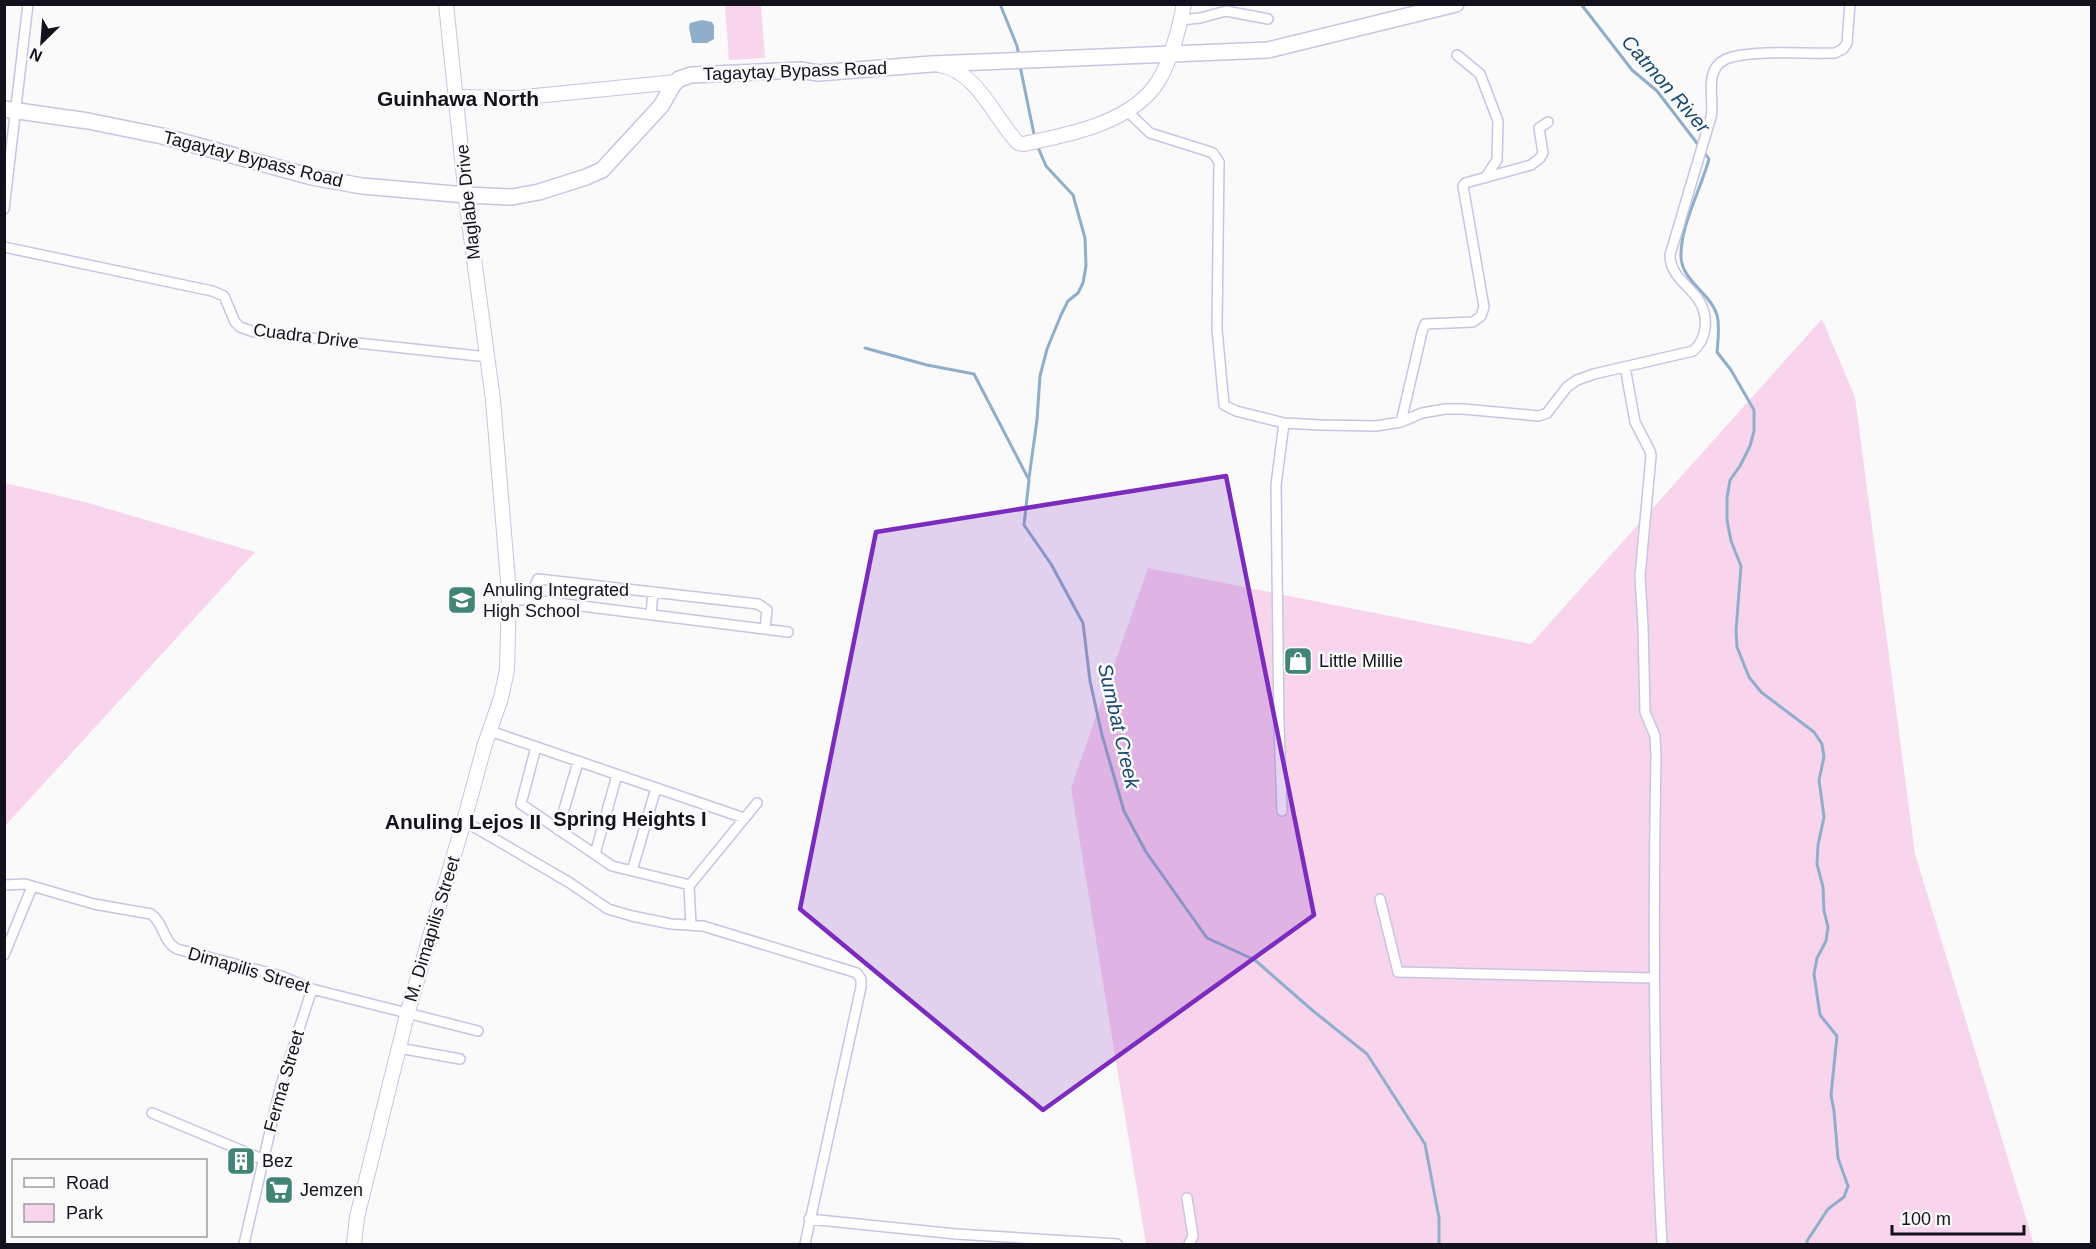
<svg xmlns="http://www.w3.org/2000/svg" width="2096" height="1249" font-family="Helvetica,sans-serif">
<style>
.green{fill:#f8d5ed}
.water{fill:#90aec9}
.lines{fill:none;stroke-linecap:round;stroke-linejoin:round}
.stream{stroke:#90aec9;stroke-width:3}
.street-casing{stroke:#c8c4e3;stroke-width:12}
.secondary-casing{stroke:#c8c4e3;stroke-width:16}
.primary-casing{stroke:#c8c4e3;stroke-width:18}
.street{stroke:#fff;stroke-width:9}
.secondary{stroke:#fff;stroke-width:14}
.primary{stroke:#fff;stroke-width:15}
.marked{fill:#7b2cbf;fill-opacity:0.2;stroke:#7b2cbf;stroke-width:4.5;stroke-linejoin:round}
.labels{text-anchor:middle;stroke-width:5;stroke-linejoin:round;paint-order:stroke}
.street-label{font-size:18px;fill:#13121c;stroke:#fafafa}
.poi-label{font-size:18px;fill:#13121c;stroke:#fafafa;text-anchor:start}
.water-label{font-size:20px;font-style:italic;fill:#18486d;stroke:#fafafa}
.neighbourhood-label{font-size:20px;font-weight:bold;fill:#13121c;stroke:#fafafa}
.quarter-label{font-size:21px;font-weight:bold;fill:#13121c;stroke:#fafafa}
</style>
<rect width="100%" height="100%" fill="#fafafa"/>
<path class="green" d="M725 5H761L765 58 729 60Z
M1822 319 1855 397 1915 854 2034 1244H1146L1071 788 1148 568 1531 644Z
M5 483 85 502 255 552 5 826Z"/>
<path class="water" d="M702 20 712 22 714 26V39L707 43H692L689 27 690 23Z"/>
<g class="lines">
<path class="stream" d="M1000 4 1017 46 1019 56
M1581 4 1632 70 1657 91 1700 147
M1020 66 1035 139
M1704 152 1709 159C1701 189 1680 226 1681 257 1682 281 1711 294 1717 315 1720 327 1718 341 1717 352L1731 370 1754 410V431L1750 446 1740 466 1730 480 1727 498V520L1731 541 1741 566 1736 631 1737 647 1749 677 1761 692 1814 732 1822 744 1824 757 1819 780 1824 817 1818 845 1817 864 1823 887 1824 911 1828 927 1826 941 1817 958 1814 974 1820 1015 1837 1036 1831 1095 1834 1111 1838 1158 1848 1186 1844 1197 1828 1209 1807 1241V1244
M865 348 927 365 974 374 1029 480 1024 525 1051 564 1083 623 1090 681 1102 735 1124 811 1146 852 1207 938 1255 960 1312 1010 1367 1054 1425 1144 1439 1218V1244
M1029 478 1037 420 1040 376 1047 349 1061 315 1068 301 1078 293 1083 283 1086 266 1085 238 1073 195 1046 166 1037 145"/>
<g class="street-casing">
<path id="street" d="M1181 20 1200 18 1226 11 1268 19
M1457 55 1480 74 1498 121 1497 160 1485 178
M1126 110 1150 133 1204 150 1213 153 1219 162 1217 329 1224 405 1236 411 1284 423 1321 425 1376 426 1401 422 1422 413 1445 409H1463L1539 416 1547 413 1567 387 1577 380 1594 374 1693 351C1708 338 1709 315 1698 299 1687 284 1670 275 1670 255L1711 117C1714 103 1708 84 1714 71 1717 64 1724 59 1732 57 1763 50 1803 54 1835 53L1843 49 1847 43 1850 4
M4 209 28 4
M4 247 212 291 224 296 235 322 240 327 254 332 488 357
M1625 367 1635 422 1650 451 1651 456 1640 576 1643 626 1645 712 1655 736 1656 756C1653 919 1653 1082 1662 1244
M1401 422 1422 332 1425 324 1473 322 1481 316 1484 307 1463 186 1465 183 1531 165 1540 158 1543 153 1539 128 1548 122
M509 600H534L788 632
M534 600V587L538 579 758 604 767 610 765 629
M651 615 653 592
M490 731 744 818
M536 747 521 804 612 866 690 885
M1282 811 1279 725 1276 485 1284 423
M464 821 570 883 608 909 632 916 671 924 703 926 857 973 861 979V987L805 1244
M558 830 578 762
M595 854 617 775
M632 871 656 788
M4 885 25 884 94 904 151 914C164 923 163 942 177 949L281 976 312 989 478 1031
M1380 899 1398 972 1653 978
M691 925 689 886 757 803
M4 955 32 887
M399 1048 460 1059
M152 1113 262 1159
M1187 1198 1193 1236 1189 1244
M809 1219 956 1234 1117 1244
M244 1244 280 1088 312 989"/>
</g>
<g class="secondary-casing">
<path id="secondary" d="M940 65C978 72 994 118 1018 143L1023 144C1068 135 1133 123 1159 80 1172 58 1179 29 1184 4
M457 97 515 98 676 82
M354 1244 357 1217 408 1011 464 821 485 744 501 698 507 670 509 593 493 400 467 207 446 4"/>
</g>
<g class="primary-casing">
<path id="primary" d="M4 109 88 121 162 136 312 177 362 186 466 195 512 197 539 192 586 177 602 170 661 106 673 85 679 79 691 75 800 70 818 73 931 64 1268 50 1456 4"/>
</g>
<use href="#street" class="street"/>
<use href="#secondary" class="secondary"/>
<use href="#primary" class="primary"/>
</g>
<path class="marked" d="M1226 476 1314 915 1043 1110 800 909 876 532Z"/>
<defs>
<g id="school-square" transform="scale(1.5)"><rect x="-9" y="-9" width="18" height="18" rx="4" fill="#428476" stroke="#fafafa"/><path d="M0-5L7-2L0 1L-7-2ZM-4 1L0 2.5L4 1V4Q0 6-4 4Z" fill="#fff"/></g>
<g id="shop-square" transform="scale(1.5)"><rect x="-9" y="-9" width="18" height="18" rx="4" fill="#428476" stroke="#fafafa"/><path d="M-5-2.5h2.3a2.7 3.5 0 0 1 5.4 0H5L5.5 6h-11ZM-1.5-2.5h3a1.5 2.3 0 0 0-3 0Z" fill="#fff"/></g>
<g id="building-square" transform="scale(1.5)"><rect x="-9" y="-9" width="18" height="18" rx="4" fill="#428476" stroke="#fafafa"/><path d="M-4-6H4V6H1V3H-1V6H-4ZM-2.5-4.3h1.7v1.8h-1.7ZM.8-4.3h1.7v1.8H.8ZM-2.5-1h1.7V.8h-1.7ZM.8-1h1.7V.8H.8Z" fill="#fff"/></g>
<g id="supermarket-square" transform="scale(1.5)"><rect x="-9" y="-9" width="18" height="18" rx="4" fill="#428476" stroke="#fafafa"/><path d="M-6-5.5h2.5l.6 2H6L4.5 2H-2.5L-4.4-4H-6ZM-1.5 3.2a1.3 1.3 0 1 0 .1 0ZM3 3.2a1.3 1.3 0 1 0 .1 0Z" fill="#fff"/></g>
</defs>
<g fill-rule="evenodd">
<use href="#school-square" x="462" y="600"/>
<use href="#shop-square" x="1298" y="661"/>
<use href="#building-square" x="241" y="1161"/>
<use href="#supermarket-square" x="279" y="1190"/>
</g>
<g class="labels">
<g class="street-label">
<text transform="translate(795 71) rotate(-2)" y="6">Tagaytay Bypass Road</text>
<text transform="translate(253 159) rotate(14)" y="6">Tagaytay Bypass Road</text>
<text transform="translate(468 202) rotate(-96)" y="6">Maglabe Drive</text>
<text transform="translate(306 336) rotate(7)" y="6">Cuadra Drive</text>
<text transform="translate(432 929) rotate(-73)" y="6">M. Dimapilis Street</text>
<text transform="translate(249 970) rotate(16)" y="6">Dimapilis Street</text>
<text transform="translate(284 1081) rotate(-74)" y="6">Ferma Street</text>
</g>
<g class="poi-label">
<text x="483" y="596">Anuling Integrated<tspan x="483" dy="21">High School</tspan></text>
<text x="1319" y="667">Little Millie</text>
<text x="262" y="1167">Bez</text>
<text x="300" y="1196">Jemzen</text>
</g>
<g class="water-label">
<text transform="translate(1666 84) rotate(49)" y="7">Catmon River</text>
<text transform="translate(1119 726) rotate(77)" y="7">Sumbat Creek</text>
</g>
<g class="neighbourhood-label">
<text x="630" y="826">Spring Heights I</text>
</g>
<g class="quarter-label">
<text x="458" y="106">Guinhawa North</text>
<text x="463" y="829">Anuling Lejos II</text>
</g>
</g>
<rect width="2096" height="1249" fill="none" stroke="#13121c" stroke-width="12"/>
<rect x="12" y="1159" width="195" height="78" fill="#fafafa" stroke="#9e9da1" stroke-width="1.5"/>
<rect x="24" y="1178" width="30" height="9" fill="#ffffff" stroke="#9e9da1" stroke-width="1.5"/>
<text x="66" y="1189" font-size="18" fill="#13121c">Road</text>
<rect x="24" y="1204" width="30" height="18" fill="#f8d5ed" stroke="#9e9da1" stroke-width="1.5"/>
<text x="66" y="1219" font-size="18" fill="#13121c">Park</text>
<g transform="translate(42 42) rotate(205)" stroke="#fafafa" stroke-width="4.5" paint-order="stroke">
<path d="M0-4.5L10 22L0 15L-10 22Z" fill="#13121c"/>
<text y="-9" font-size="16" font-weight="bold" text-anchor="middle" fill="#13121c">N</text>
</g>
<path d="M1892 1225v9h132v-9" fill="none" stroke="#13121c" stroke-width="3"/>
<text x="1901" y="1225" font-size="18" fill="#13121c" stroke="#fafafa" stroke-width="4.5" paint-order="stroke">100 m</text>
</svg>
